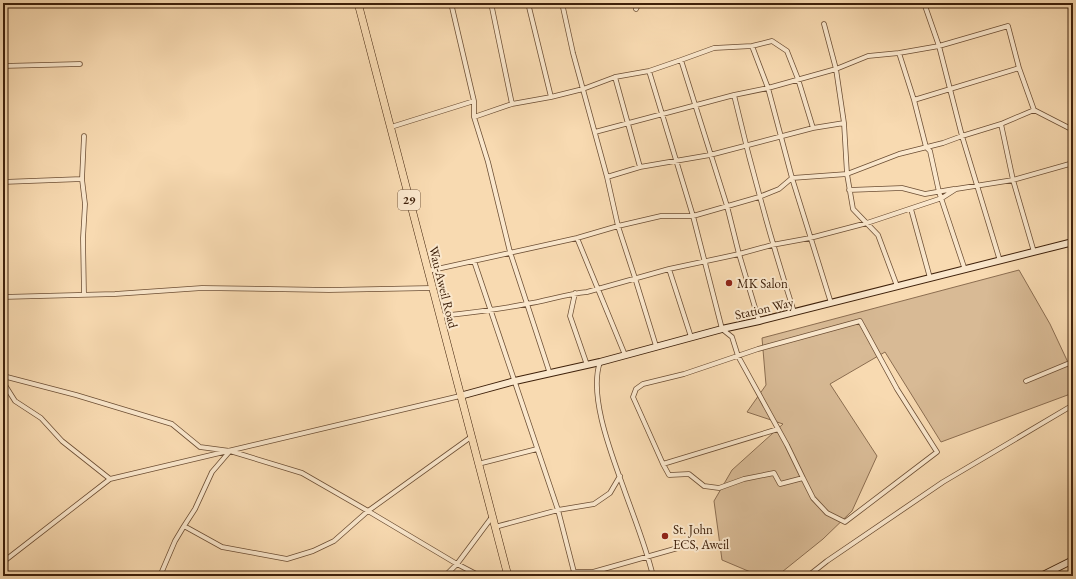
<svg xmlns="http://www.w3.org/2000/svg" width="1076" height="579" font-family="'EB Garamond',serif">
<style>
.green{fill:#d8ba95;stroke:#8b6d50}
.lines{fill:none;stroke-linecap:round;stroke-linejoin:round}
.street-casing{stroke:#6c4e34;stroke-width:5.5}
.secondary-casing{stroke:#3e200a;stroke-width:8}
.primary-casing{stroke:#3e200a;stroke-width:8}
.street{stroke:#fae7cc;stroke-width:4}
.secondary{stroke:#fae7cc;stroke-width:6}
.primary{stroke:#f8dab1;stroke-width:7}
.poi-dot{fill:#8f2418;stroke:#fae7cc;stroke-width:1.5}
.labels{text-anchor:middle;stroke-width:4;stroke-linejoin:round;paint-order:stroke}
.shield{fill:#fae7cc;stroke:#765c44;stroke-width:1}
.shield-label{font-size:12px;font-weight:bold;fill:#3e200a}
.poi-label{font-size:13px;fill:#3e200a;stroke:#fae7cc;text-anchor:start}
.street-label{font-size:13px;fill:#3e200a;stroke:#fae7cc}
</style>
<rect width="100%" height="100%" fill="#f8dab1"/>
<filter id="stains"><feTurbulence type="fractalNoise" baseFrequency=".005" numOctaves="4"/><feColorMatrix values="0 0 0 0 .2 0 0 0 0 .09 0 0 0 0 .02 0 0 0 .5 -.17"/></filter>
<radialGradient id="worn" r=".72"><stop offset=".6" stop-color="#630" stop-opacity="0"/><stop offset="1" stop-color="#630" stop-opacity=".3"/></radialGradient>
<path class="green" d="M1019 270 1050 324 1073 373V393L941 442 885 352 830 384 877 456 852 511 823 539 777 576H760L722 560 714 501 732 470 783 424 747 412 766 385 762 338Z"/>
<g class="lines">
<g class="street-casing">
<path id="street" d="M451 3 474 101V117L488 162 510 252 550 374
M491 3 512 104
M528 3 551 97
M562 3 573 53 607 177 618 226 635 278 656 346
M924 3 939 46 962 136 1000 261
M636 9 639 3
M824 24 836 69 844 123 847 174 853 209 878 235 897 286
M752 46 768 88 792 178 831 303
M899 53 914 100 926 147 930 151 939 192 965 270
M681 60 727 206 739 254 759 321
M3 66 80 64
M1019 68 1034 110 1073 130
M649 71 693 216 722 329 732 337 738 356 787 445 803 478
M615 77 640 167
M734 95C751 168 771 240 794 312
M474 117 512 104 551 97 583 89 615 77 649 71 681 60 714 48 752 46 772 41 787 51 798 79 813 128
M1001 124 1013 180 1034 252
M391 127 474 101
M595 132 734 95 768 88 836 69 868 56 899 53 939 46 1008 26 1019 68 914 100
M84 136 82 179 85 204 83 238 84 295
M607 177 640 167 710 155 813 128 844 123
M3 182 82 179
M849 190 902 188 925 194 954 189
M911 209 930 278
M577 238 625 355
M474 261 558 510 575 576
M669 269 691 337
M428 271 577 238 618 226 661 216H693L759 197 779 189 792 178 847 174 899 154 943 143 962 136 1001 124 1034 110
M575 293 570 316 587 365
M3 297 115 294 202 288 329 290 432 288
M440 316C468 313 497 310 526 304 546 301 566 294 587 292L669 269 739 254 772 245 810 238 867 223 942 198 956 189 1013 180 1073 163
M600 362C588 397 613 458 625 492 635 520 646 547 653 576
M3 376 76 395 172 424 200 447 230 451 302 473 368 511 471 437
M1026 381 1072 362 1073 365
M3 382 15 401 41 418 62 441 110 479 460 396
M230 451 212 472 195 509 184 526 222 547 287 559 313 551 334 541 368 511 457 564 492 517
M478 464 537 449
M663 464 669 475 689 474 704 486 719 488 744 479 774 473 780 484 803 478 813 498 827 513 845 522 937 452 897 389 860 321 758 349 684 374 643 384 636 389 633 397 663 464 778 429
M495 527 558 510 594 504 610 493 620 476
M3 562 110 479
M160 576 175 541 184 526
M445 576 457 564 480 576
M562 576 574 572H593L692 544
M808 576 827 561 943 482 1073 405"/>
</g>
<g class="secondary-casing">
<path id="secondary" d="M460 396 515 381 600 362 722 329 759 321 1073 242
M1041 576 1073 560"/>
</g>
<g class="primary-casing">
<path id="primary" d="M358 3 508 576"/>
</g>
<use href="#street" class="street"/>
<use href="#secondary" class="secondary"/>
<use href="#primary" class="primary"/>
</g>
<g class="poi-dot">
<circle cx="729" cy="283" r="4"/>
<circle cx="665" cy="536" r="4"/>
</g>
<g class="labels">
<rect class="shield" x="398" y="190" width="22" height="20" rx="3"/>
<g class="shield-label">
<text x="409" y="204">29</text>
</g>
<g class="poi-label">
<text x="737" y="288">MK Salon</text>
<text x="673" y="534">St. John<tspan x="673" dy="15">ECS, Aweil</tspan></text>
</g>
<g class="street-label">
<text transform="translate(444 287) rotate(76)" y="5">Wau-Aweil Road</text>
<text transform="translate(764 308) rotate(-13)" y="5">Station Way</text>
</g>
</g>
<rect width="1076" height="579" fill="none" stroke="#f8dab1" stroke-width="16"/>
<rect x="4" y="4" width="1068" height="571" fill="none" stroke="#3e200a" stroke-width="2"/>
<rect x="8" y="8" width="1060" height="563" fill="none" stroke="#3e200a"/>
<rect width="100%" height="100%" filter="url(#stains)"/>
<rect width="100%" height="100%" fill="url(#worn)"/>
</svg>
